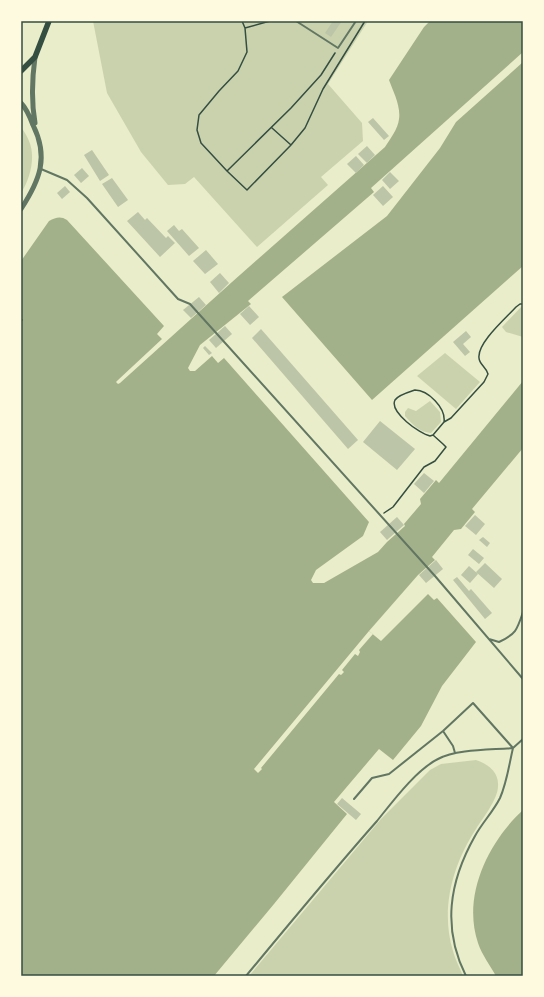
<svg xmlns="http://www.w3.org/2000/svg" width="544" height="997" font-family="'Titillium Web',sans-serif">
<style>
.green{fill:#cad2ad}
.water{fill:#a3b18a}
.pier{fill:#e9edc9}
.building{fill:#bcc5a7}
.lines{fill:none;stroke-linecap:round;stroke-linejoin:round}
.path{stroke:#344e41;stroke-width:1.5}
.service{stroke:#617663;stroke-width:2}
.tertiary{stroke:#617663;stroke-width:5}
.secondary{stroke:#344e41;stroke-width:5.5}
.neatline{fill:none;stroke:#344e41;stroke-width:1.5}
</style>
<rect width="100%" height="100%" fill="#e9edc9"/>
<path class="green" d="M93 21H368L328 84 362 123 363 141 321 177 328 185 257 247 194 177 185 184 168 185 141 152 107 93Z
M21 127C24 131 27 136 29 141 36 157 30 179 21 193Z
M522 306 523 307V337L506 332 502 327Z
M445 353 480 382 456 409 417 376Z
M430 401 440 412 441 422 431 433C419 432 413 425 405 416V412L408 408 416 411Z
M476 760C488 764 499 772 498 786 498 799 483 818 476 829 453 864 440 909 453 951 455 959 460 968 463 976H249L381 819 430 770 441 764Z"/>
<path class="water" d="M430 21H523V52L371 188 374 192 248 301 251 304 200 345 188 368 190 371H195L212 356 218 363 224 358 369 522 363 536 316 570 311 580 313 583H324L378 552 387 542 405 526 404 524 421 504 420 499 436 480 439 483 523 381V448L472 509 475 512 461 529 454 530 432 557 435 560 418 575 369 631 381 641 428 594 434 600 437 598 476 642 442 686 421 726 393 760 379 749 334 802 347 814 274 904 214 976H21V261L49 221C56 217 61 216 67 220L164 326 157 334 162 339 118 380 116 382 118 384 120 383 232 282 385 147C390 139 398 129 399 119 401 106 393 91 389 80L424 27Z
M523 62V266L372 400 282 297 387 216 440 148 456 122Z
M523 810V976H496C490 965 482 955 478 943 462 896 488 842 523 810Z"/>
<path class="pier" d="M369 631 373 634 359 650 360 652 358 656 355 654 342 670 344 672 341 675 339 674 261 768 262 769 258 773 254 769Z"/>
<path class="building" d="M333 21H342L331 37 325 33Z
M373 118 389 136 384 140 368 122Z
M367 146 375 155 367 163 358 154Z
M92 150 109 175 100 181 84 155Z
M356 156 364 165 356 173 347 164Z
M82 168 89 176 81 183 74 175Z
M390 172 399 181 390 189 382 180Z
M112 178 128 200 118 207 102 184Z
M65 186 70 192 62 199 57 193Z
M383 186 393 197 383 206 373 195Z
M138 212 145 220 147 218 166 238 168 236 175 243 160 257 127 221Z
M174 225 179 231 182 229 199 248 189 256 167 231Z
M206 250 218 264 205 274 193 261Z
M220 273 229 283 219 293 210 282Z
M199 297 206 305 191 318 183 310Z
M249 306 259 317 250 325 240 314Z
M225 326 232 334 216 348 209 340Z
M261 329 358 440 348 449 252 338Z
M466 331 471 337 463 344 470 352 465 356 453 342Z
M205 346 212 353 209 355 203 348Z
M380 421 415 449 397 470 363 442Z
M424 473 434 481 424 493 414 484Z
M475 515 485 524 476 535 465 526Z
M397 517 404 525 387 540 380 532Z
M483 537 490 543 487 547 479 540Z
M473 549 484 558 479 564 468 555Z
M436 560 443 569 426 583 419 575Z
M485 563 502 579 494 588 476 572Z
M469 566 478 574 470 583 461 575Z
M457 577 469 591 471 589 492 613 485 619 453 580Z
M342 798 361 814 356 820 337 804Z"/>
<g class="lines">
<path class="path" d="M242 21 245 28 247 52 238 71 219 91 199 115 197 130 201 143 227 171 291 108 321 75 335 53
M245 28 270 21
M291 145 305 128 323 89 365 21
M227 171 247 190 291 145 272 128
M21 319 22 320
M415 390C428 390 446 408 444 422L433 435 430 436C420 434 389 412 395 400 398 395 409 392 415 390Z
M444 422 451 418 484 382 488 374C486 367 479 364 479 358 477 343 506 318 516 307L520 304H523
M384 513 393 507 424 467 435 461 446 447 443 444 433 435"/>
<path class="service" d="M296 21 338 48 356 21
M41 169 67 180 87 198 178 299 190 304 435 576 523 679
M489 639 499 642C516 634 517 630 523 612
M443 731 453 746 455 753
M354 799 372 778 389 774 443 731 473 703 513 748 523 739
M246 976C289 924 332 872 377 821 393 801 416 770 438 759 457 749 491 750 513 748 509 765 507 782 500 798 493 812 482 823 475 836 449 882 442 928 466 976"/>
<path class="tertiary" d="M35 57C32 79 31 100 35 123
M21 103C27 109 30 117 33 125 49 157 40 180 21 209"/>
<path class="secondary" d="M21 71 35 57 49 21"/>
</g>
<rect width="544" height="997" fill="none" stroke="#fefae0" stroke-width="44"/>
<rect x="22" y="22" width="500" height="953" class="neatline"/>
</svg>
